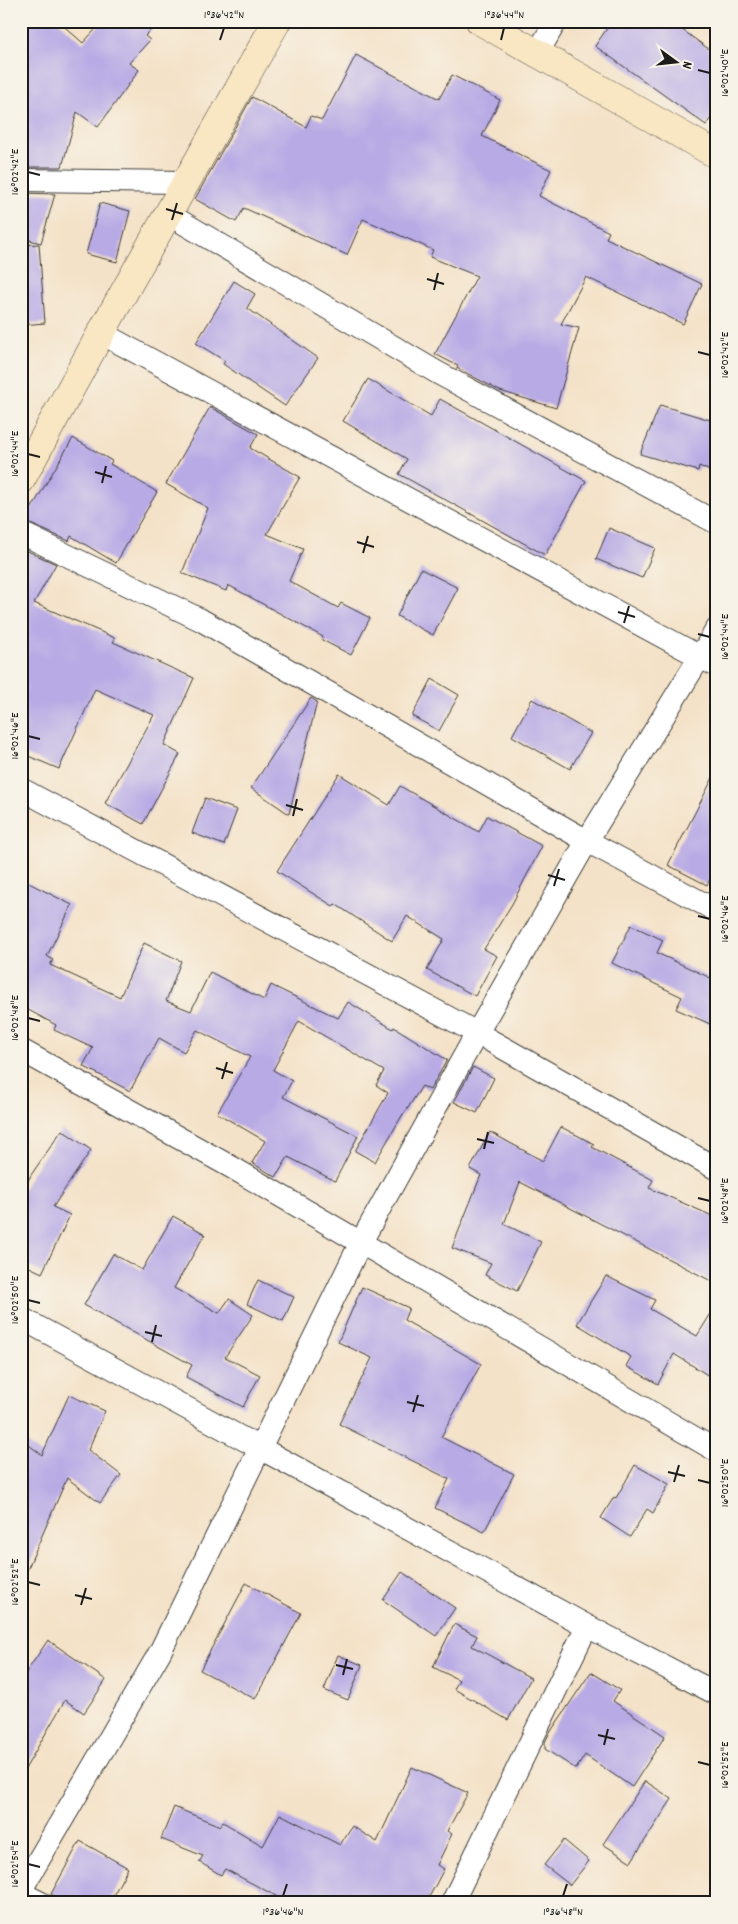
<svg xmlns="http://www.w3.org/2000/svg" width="738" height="1924" font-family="Dekko,sans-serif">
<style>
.building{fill:#b8aae5}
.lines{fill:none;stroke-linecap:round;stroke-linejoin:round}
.street-casing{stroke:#3c3a36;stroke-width:24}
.secondary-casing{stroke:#3c3a36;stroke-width:29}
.street{stroke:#fff;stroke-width:22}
.secondary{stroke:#f9e7c3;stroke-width:28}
.ticks{fill:none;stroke:#1c1c1c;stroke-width:2}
.neatline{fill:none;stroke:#1c1c1c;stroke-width:2}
.ticks-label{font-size:12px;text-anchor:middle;fill:#1c1c1c}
</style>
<rect width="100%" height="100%" fill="#f7f3e8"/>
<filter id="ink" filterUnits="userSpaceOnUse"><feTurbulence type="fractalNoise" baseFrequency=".02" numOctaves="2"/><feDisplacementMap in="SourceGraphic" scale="10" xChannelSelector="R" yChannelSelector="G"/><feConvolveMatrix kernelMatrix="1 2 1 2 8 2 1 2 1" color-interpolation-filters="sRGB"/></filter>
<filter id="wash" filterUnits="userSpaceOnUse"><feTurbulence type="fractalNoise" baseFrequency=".0096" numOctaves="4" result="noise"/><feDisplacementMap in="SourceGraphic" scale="20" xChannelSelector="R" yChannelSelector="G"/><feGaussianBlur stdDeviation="1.12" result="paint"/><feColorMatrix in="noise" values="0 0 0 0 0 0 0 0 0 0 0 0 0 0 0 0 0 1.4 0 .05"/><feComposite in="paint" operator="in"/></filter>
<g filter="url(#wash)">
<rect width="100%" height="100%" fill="#f4e2c8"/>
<g id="blocks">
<path class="building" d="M21 21H58L83 43 103 21H160L145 36 150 40 129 63 139 70 98 127 77 112 62 167H21Z
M612 21H670L717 55V110L706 125 595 46Z
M356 55 439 99 452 75 500 100 482 136 551 170 539 196 609 232 606 238 702 284 683 324 586 277 561 324 579 328 556 408 500 391 457 368 458 366 435 354 477 276 430 257 433 250 363 219 347 255 244 208 236 222 195 199 252 97 306 127 311 116 322 120Z
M21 193 55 194 41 243 21 238Z
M100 203 130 211 117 262 86 254Z
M39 244 45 323 21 325V245Z
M234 281 255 294 247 308 318 358 285 406 223 364 225 361 196 343Z
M368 379 431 416 440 399 586 481 545 555 399 474 407 459 343 421Z
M660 405 717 422V474L699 466 698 471 640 454Z
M210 407 258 434 250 448 300 477 267 534 303 549 289 581 338 608 341 603 370 618 351 655 322 640 323 637 228 585 226 591 182 573 208 508 166 484Z
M73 438 112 461 110 464 157 492 116 563 71 536 69 541 24 521Z
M609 528 655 548 642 578 596 559Z
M21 548 56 564 34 603 115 638 113 642 194 678 164 745 180 754 143 824 105 803 154 715 95 689 59 769 21 753Z
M421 569 458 588 433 635 397 616Z
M432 679 459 695 439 731 412 716Z
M311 698 317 702 289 814 251 788Z
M532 699 591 733 570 769 512 736Z
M717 770V866L707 885 668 865Z
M339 774 389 805 400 786 479 832 487 816 542 846 512 904 484 949 497 956 475 996 427 970 444 939 407 916 392 941 335 904 333 906 277 871Z
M205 798 237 810 224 845 192 833Z
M21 879 72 905 47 956 53 960 50 965 120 997 144 943 181 961 166 1001 191 1011 210 972 264 1000 271 985 338 1018 348 1002 393 1029 394 1027 447 1060 430 1090 422 1086 404 1114H403L375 1162 355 1151 388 1093 376 1085 384 1071 299 1021 273 1070 292 1081 283 1097 358 1136 335 1181 288 1157 276 1177 252 1163 265 1141 217 1113 250 1057 197 1030 184 1052 159 1038 130 1091 83 1066 93 1048 54 1030 56 1025 21 1006Z
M631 925 663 940 657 953 717 981V1027L676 1009 682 997 612 963Z
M473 1067 494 1078 477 1113 454 1102Z
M561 1127 594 1144 592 1147 653 1180 649 1188 717 1218V1284L520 1182 504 1224 541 1242 517 1291 485 1275 491 1263 452 1248 481 1175 470 1169 490 1132 543 1161Z
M62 1130 91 1150 53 1207 70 1215 42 1273 21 1263V1195L31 1175Z
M173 1216 205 1234 174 1288 219 1313 229 1299 253 1315 225 1357 260 1375 243 1407 186 1377 192 1365 84 1305 113 1254 142 1270Z
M606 1276 655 1300 650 1309 697 1336 717 1304V1381L674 1354 658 1384 626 1366 631 1357 577 1324Z
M258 1280 294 1297 283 1321 247 1304Z
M362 1287 409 1308 404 1320 481 1364 441 1437 514 1474 484 1532 435 1508 449 1479 339 1424 372 1358 338 1342Z
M69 1395 105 1411 88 1450 121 1475 100 1503 67 1478 21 1584V1439L42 1455Z
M635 1465 669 1484 653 1513 647 1509 630 1537 601 1518 614 1497 616 1498Z
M402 1572 455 1608 436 1636 383 1600Z
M246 1583 301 1613 255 1699 200 1670Z
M454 1624 477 1636 472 1646 531 1678 508 1720 454 1689 459 1680 433 1667Z
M48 1640 106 1680 84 1713 65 1700 21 1776V1680Z
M338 1655 362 1665 348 1700 324 1690Z
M591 1672 620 1690 613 1701 665 1736 632 1787 585 1755 576 1769 545 1749V1742L549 1734Z
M412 1767 468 1793 447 1831 452 1834 437 1865 444 1869 426 1903H289L225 1869 221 1875 199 1862 203 1856 161 1839 174 1807 220 1826 223 1822 263 1846 280 1814 340 1845 352 1826 377 1842Z
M645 1781 672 1799 631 1862 603 1844Z
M564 1840 589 1861 570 1885 544 1865Z
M80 1841 128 1868 109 1903H64L51 1894Z"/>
</g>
</g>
<g filter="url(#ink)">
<use href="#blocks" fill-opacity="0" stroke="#3c3a36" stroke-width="1"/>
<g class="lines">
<g class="street-casing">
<path id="street" d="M537 54 556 21
M21 180 186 182
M168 214 438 373 717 523
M101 333 717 666
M21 533 201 620 587 841 717 911
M21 789 477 1033 717 1169
M21 1050 233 1168 717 1451
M21 1318 587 1626 717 1694
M21 1890 160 1652 361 1242 477 1033 587 841 717 629
M21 1893 41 1903
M452 1903 587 1626"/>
</g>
<g class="secondary-casing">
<path id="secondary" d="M480 21 717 155
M21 480 101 333 277 21"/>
</g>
<use href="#street" class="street"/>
<use href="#secondary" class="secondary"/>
</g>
</g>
<path class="ticks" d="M220 40 224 28M501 40 504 28M698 70 710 73M28 172 40 175M166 209 183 214M172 220 177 203M427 279 444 284M434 290 438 273M698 352 710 355M28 454 40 457M95 472 112 477M102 483 106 466M357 542 374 547M363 553 368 536M618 612 635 617M624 623 629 606M698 634 710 637M28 736 40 739M286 805 303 810M293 816 297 799M548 875 565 880M554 886 559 869M698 916 710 919M28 1018 40 1021M216 1068 233 1073M222 1079 227 1062M477 1139 494 1143M484 1149 488 1132M698 1198 710 1201M28 1300 40 1303M145 1332 162 1336M152 1342 156 1325M407 1402 424 1406M413 1412 418 1395M668 1472 685 1476M698 1480 710 1483M674 1482 679 1465M28 1582 40 1585M75 1595 92 1599M81 1605 86 1588M336 1665 353 1669M343 1675 347 1659M598 1735 615 1739M604 1745 608 1729M698 1762 710 1765M28 1864 40 1867M283 1896 287 1884M563 1896 567 1884"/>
<rect width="738" height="1924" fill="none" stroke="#f7f3e8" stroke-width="55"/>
<g transform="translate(676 62) rotate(105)" stroke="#f7f3e8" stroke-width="4" paint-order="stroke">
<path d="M0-4L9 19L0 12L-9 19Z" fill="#1c1c1c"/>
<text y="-8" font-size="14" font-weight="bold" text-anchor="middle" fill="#1c1c1c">N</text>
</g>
<rect x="28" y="28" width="682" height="1868" class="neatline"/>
<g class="ticks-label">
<text x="224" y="18">1°36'42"N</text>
<text x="504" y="18">1°36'44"N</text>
<text transform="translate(724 73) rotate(-90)" y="4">16°02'40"E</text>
<text transform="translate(14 172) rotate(-90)" y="4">16°02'42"E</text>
<text transform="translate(724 355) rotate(-90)" y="4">16°02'42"E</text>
<text transform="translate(14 454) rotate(-90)" y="4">16°02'44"E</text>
<text transform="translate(724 637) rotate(-90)" y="4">16°02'44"E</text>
<text transform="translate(14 736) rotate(-90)" y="4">16°02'46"E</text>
<text transform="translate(724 919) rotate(-90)" y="4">16°02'46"E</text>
<text transform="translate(14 1018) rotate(-90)" y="4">16°02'48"E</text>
<text transform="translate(724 1201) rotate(-90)" y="4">16°02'48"E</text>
<text transform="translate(14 1300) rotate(-90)" y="4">16°02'50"E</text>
<text transform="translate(724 1483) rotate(-90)" y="4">16°02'50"E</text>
<text transform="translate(14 1582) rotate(-90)" y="4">16°02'52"E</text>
<text transform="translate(724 1765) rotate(-90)" y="4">16°02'52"E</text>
<text transform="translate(14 1864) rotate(-90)" y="4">16°02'54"E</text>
<text x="283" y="1915">1°36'46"N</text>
<text x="563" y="1915">1°36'48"N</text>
</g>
</svg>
